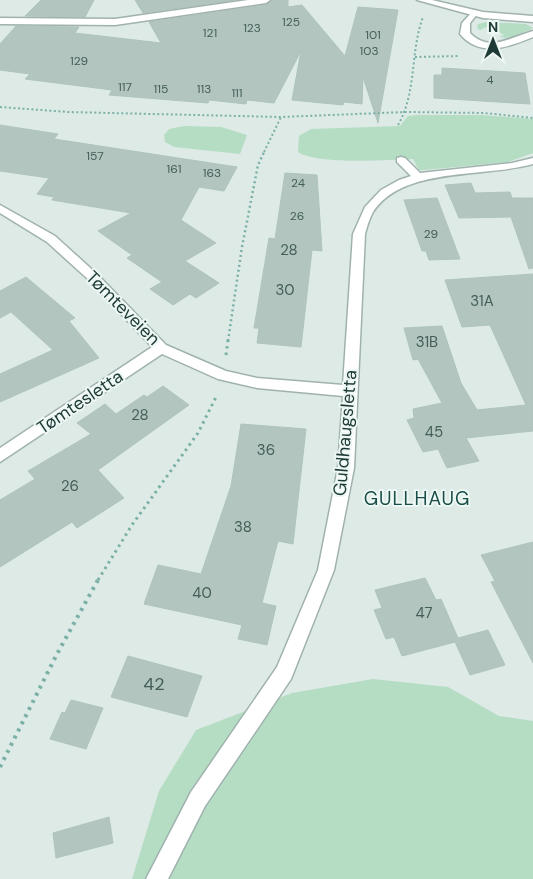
<svg xmlns="http://www.w3.org/2000/svg" width="533" height="879" font-family="'DM Sans',sans-serif">
<style>
.green{fill:#b4ddc4}
.building{fill:#b2c5bf;stroke:#afc4be}
.lines{fill:none;stroke-linecap:round;stroke-linejoin:round}
.service-casing{stroke:#a0b2ae;stroke-width:3}
.minor-casing{stroke:#a0b2ae;stroke-width:3}
.path-far3{stroke:#7bb0a6;stroke-width:2;stroke-dasharray:2 2.5;stroke-linecap:butt}
.path-far2{stroke:#7bb0a6;stroke-width:2.5;stroke-dasharray:2 3;stroke-linecap:butt}
.path-far1{stroke:#7bb0a6;stroke-width:3;stroke-dasharray:2.5 4;stroke-linecap:butt}
.path{stroke:#7bb0a6;stroke-width:4;stroke-dasharray:3 5;stroke-linecap:butt}
.service{fill:#fff;fill-rule:evenodd}
.minor{fill:#fff;fill-rule:evenodd}
.labels{text-anchor:middle;stroke-width:4;stroke-linejoin:round;paint-order:stroke}
.far-number-label{font-size:12px;fill:#435d58}
.number-label{font-size:15px;fill:#435d58}
.street-label{font-size:18px;fill:#1e3a36;stroke:#edf7f3}
.near-number-label{font-size:18px;fill:#435d58}
.neighbourhood-label{font-size:19px;letter-spacing:1px;fill:#194d47;stroke:#edf7f3}
</style>
<rect width="100%" height="100%" fill="#ddeae6"/>
<path class="green" d="M486 22 526 24 533 28 511 38 499 37 504 35 489 26 480 30 477 28 478 24Z
M417 115H481L533 119V153L508 162 424 170H419L413 159C388 160 318 165 298 152L299 136 311 129 400 126 408 116Z
M184 126 221 127 247 135 240 154 174 147 165 142 164 135 169 129Z
M373 679 448 687 499 716 533 721V879H132L159 791 196 730 292 693Z"/>
<path class="building" d="M41 0H94L85 17 25 16Z
M135 0H235L143 13Z
M272 0H288V7L302 5 345 56 358 7 398 10 378 123 363 77 362 104 344 102 343 105 292 100 301 51 274 103 247 100 246 104 209 100 208 103 109 95 112 90 25 79 30 74 0 70V44L16 26 79 27 75 33 161 43 149 22 266 5Z
M442 68 525 73 530 104 434 98V75H442Z
M0 125 58 134 54 139 237 167 224 191 199 187 181 220 216 243 185 261 219 283 196 298 190 294 173 305 150 289 162 282 127 258 132 255 98 231 131 213 52 200 54 197 37 194 49 178 0 171Z
M285 173 317 175 322 251 312 250 301 347 257 343 259 328H254L269 238 275 239Z
M471 183 475 193 510 192 512 198H533V268L529 269 511 217 459 218 445 185Z
M437 198 460 259 429 260 426 251H422L404 200Z
M533 274V431L466 438 479 461 447 468 438 449 423 452 407 420 414 418 413 409 442 403 418 359 413 360 404 328 442 326 461 383 477 410 526 405 490 325 462 327 445 280Z
M26 277 75 318 69 321 99 358 0 402V374L53 350 11 312 0 318V291Z
M163 386 189 405 98 470 124 498 77 528 72 522 0 567V500L35 479 28 471 91 434 77 423 105 404 116 414 144 395 147 397Z
M241 424 306 429 293 544 278 541 262 603 276 606 267 645 238 639 242 625 144 604 158 565 201 574 231 486Z
M533 542V663L491 582 495 581 481 555Z
M425 578 436 600 441 599 458 638 488 630 505 665 470 675 455 642 402 656 394 637 386 639 374 610 382 608 375 590Z
M128 656 202 676 187 717 111 697Z
M71 700 103 708 86 749 50 739 62 712 65 713Z
M109 817 113 843 56 858 53 833Z"/>
<g class="lines">
<g class="service-casing">
<path id="service" d="M474 10 478 13 470 23V33C489 53 511 37 533 31V37C509 47 480 58 460 34L462 23Z
M401 157 405 158 422 175V179H414L397 162V158Z"/>
</g>
<g class="minor-casing">
<path id="minor" d="M248 0H270L266 3 115 25 0 24V18L115 19Z
M417 0H432L483 12 533 16V22L483 18Z
M533 158V164C484 178 403 166 373 212 369 219 367 227 365 234L354 468 334 570 291 679 205 806 168 879H146L191 792 277 667 318 570 338 468 343 396 257 388 218 379 162 354 0 462V448L152 347 90 281 47 242 0 213V205L55 236 98 275 166 345 226 371 257 378 343 385 353 234 365 207 381 190 399 180 420 173 512 163Z"/>
</g>
<path class="path-far3" d="M415 57 460 56
M0 107 68 112 281 117 406 112 484 113 533 118
M398 125C417 92 410 52 423 17
M264 152 281 117"/>
<path class="path-far2" d="M228 341 242 247 258 165 265 150"/>
<path class="path-far1" d="M226 355 228 340
M98 580 132 525 198 433 217 395"/>
<path class="path" d="M0 767 57 654 99 578"/>
<use href="#service" class="service"/>
<use href="#minor" class="minor"/>
</g>
<g class="labels">
<g class="far-number-label">
<text x="291" y="26">125</text>
<text x="252" y="32">123</text>
<text x="210" y="37">121</text>
<text x="373" y="39">101</text>
<text x="369" y="55">103</text>
<text x="79" y="65">129</text>
<text x="490" y="84">4</text>
<text x="125" y="91">117</text>
<text x="161" y="93">115</text>
<text x="204" y="93">113</text>
<text x="237" y="97">111</text>
<text x="95" y="160">157</text>
<text x="174" y="173">161</text>
<text x="212" y="177">163</text>
<text x="298" y="187">24</text>
<text x="297" y="220">26</text>
<text x="431" y="238">29</text>
</g>
<g class="number-label">
<text x="289" y="255">28</text>
<text x="285" y="295">30</text>
<text x="482" y="306">31A</text>
<text x="427" y="347">31B</text>
<text x="140" y="420">28</text>
<text x="434" y="437">45</text>
<text x="266" y="455">36</text>
<text x="70" y="491">26</text>
<text x="243" y="532">38</text>
<text x="202" y="598">40</text>
<text x="424" y="618">47</text>
</g>
<g class="street-label">
<text transform="translate(123 308) rotate(45)" y="6">Tømteveien</text>
<text transform="translate(80 402) rotate(-34)" y="6">Tømtesletta</text>
<text transform="translate(345 433) rotate(-85)" y="6">Guldhaugsletta</text>
</g>
<g class="near-number-label">
<text x="154" y="690">42</text>
</g>
<g class="neighbourhood-label">
<text x="417" y="505">GULLHAUG</text>
</g>
</g>
<g transform="translate(493 40)" stroke="#edf7f3" stroke-width="4" paint-order="stroke">
<path d="M0-4L9 19L0 12L-9 19Z" fill="#1e3a36"/>
<text y="-8" font-size="14" font-weight="bold" text-anchor="middle" fill="#1e3a36">N</text>
</g>
</svg>
